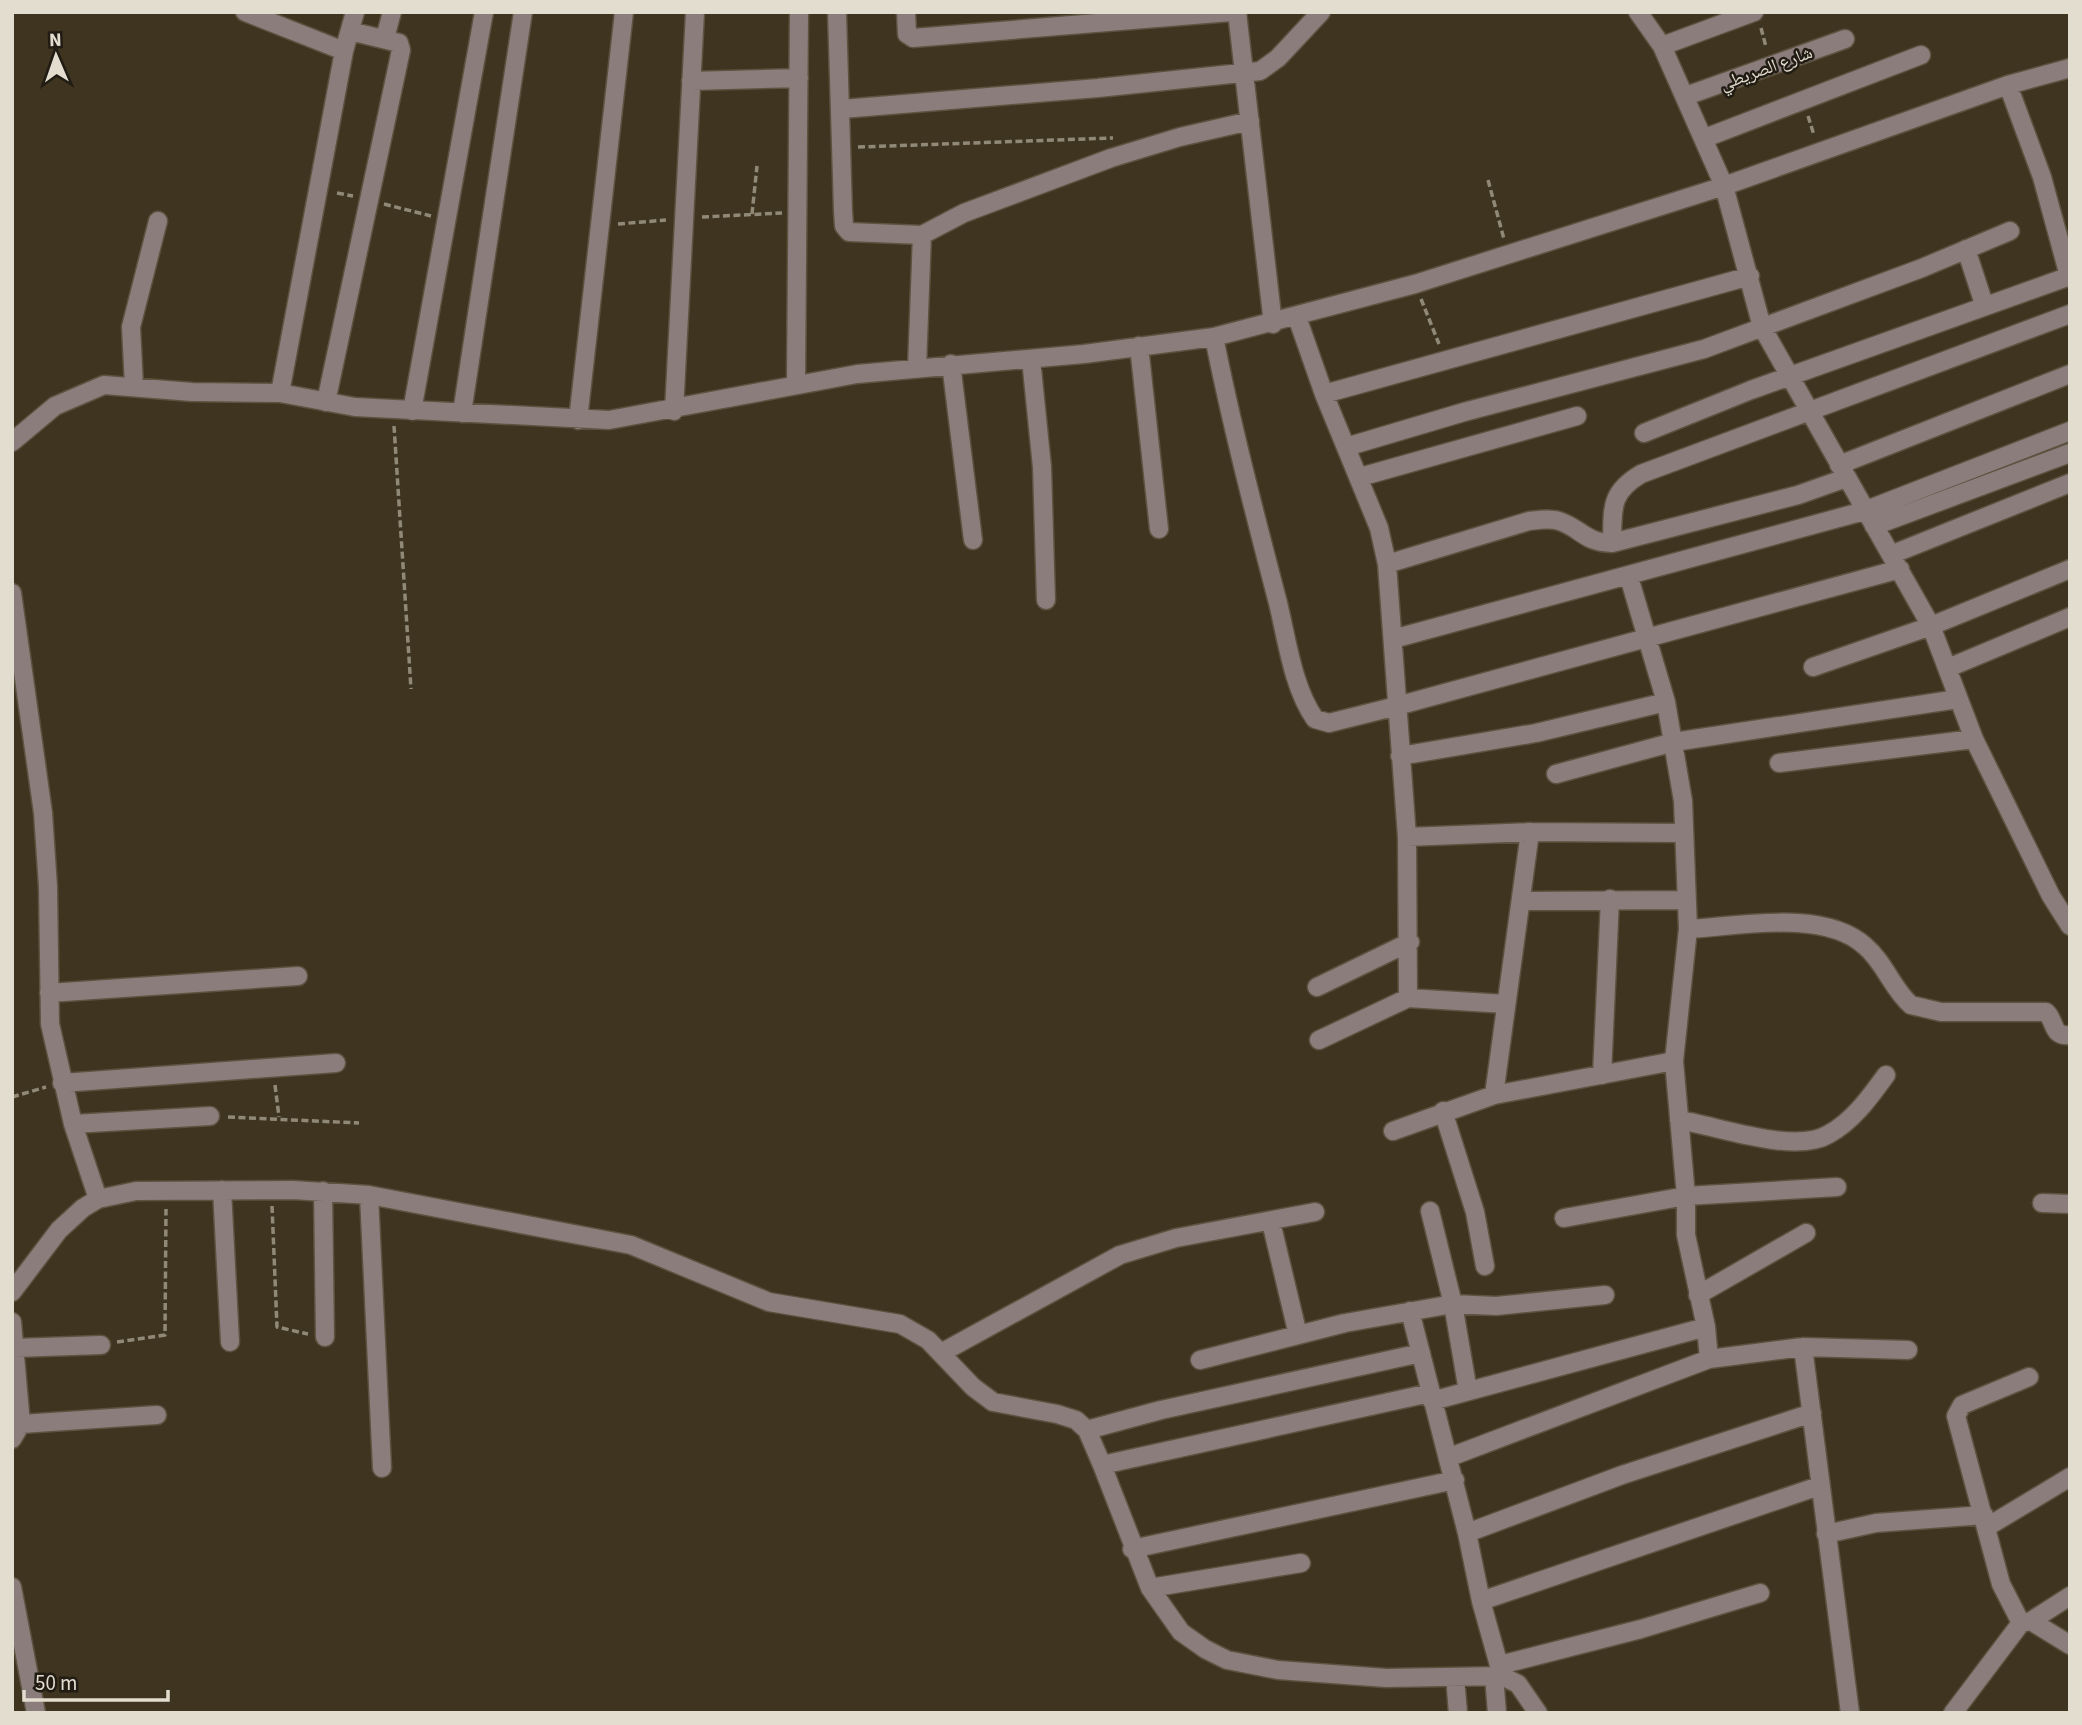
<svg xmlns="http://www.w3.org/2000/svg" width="2082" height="1725" font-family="'Source Sans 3','Noto Naskh Arabic',sans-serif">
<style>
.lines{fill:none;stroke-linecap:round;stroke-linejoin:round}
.minor-casing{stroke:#5c523f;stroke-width:21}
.path{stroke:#918978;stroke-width:3.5;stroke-dasharray:7 3.5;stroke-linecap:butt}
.minor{stroke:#8a7d7c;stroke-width:18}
.labels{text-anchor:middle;stroke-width:5;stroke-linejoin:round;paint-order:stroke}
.street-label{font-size:18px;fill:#e3ddd0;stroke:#211c13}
</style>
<rect width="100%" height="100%" fill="#3e341f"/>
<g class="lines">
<g class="minor-casing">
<path id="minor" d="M245 12 344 51 355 12
M837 12 843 211 844 226 849 232 922 235 964 213 1111 158 1180 137 1250 121
M906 12 907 34 913 38 1231 12
M1237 12 1273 324
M1638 12 1662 46 1724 186 1762 327 1931 626 1974 739 2051 896 2070 926
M385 38 392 12
M1662 46 1754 12
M344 51 280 393 355 407 609 420 857 374 1084 354 1214 337 1415 284 1724 186 2008 85 2070 68
M691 81 799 78
M2008 85 2042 177 2069 276
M1686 96 1845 39
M842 109 1098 88 1260 71 1278 58 1321 12
M1705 138 1921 55
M1966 249 1984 304
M1297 317 1324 394 1379 528 1387 564 1407 837 1408 998
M1214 337C1232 427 1255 515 1278 603 1287 640 1293 688 1315 719L1329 723 1397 706 1900 569
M1139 346 1159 529
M1031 359 1042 467 1046 600
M951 364 973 540
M917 368 922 235
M796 383 799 12
M134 386 131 327 158 221
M1324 394 1750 276
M326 402 401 50 399 43 350 31
M412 411 484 12
M674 411 695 12
M462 413 523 12
M578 420 624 12
M1644 433 1751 390 2070 276
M12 442 55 406 104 385 192 392 280 393
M1346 447 1464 412 1704 349 1922 268 2010 231
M1839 465 2070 374
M1360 477 1577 416
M1874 526 2070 453
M1612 543C1613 509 1609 493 1641 474L2070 314
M1893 554 2070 483
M1387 564 1529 521C1539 520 1549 518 1559 521 1581 528 1585 543 1612 543L1798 495 1846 478
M1629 577 1666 702 1683 801 1688 929 1674 1061 1686 1196V1235L1706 1327 1709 1359
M12 593 43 813 48 887 50 1024 73 1124 210 1116
M1393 639 1864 511 2070 431
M1813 667 1931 626 2070 569
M1948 668 2070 617
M1400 756 1536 733 1666 702
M1779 763 1974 739
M1556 774 1674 742 1958 699
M1407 837 1530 832 1684 833
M1523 901 1687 900
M1688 929C1740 926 1824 909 1865 946 1885 963 1893 990 1911 1005L1941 1012H2046C2056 1021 2051 1037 2070 1035
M1317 987 1410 942
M49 993 298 976
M1319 1040 1408 998 1506 1004
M1602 1075 1610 899
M62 1083 336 1063
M1494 1095 1530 832
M1443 1111 1475 1212 1485 1266
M1679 1120C1718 1126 1795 1155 1829 1134 1853 1121 1870 1097 1886 1075
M73 1124 98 1199
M1393 1131 1494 1095 1674 1061
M222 1190 230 1342
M323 1191 325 1337
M369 1195 382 1468
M2042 1203 2070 1204
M1430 1211 1453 1304 1468 1391
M1564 1218 1686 1196 1837 1187
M12 1292 59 1230 83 1208 98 1199 136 1191 293 1190 369 1195 631 1245 769 1302 900 1324 928 1340 973 1387 993 1402 1057 1414 1076 1420 1087 1430 1102 1465 1150 1588 1181 1632 1205 1649 1227 1660 1278 1670 1386 1678 1502 1676 1518 1684 1538 1713
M1698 1295 1806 1233
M1410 1311 1467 1533
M12 1322 21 1424 157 1415
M1298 1335 1345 1323 1453 1304 1496 1306 1605 1295
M1803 1347 1850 1713
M15 1348 101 1345
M941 1353 1120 1255 1176 1238 1315 1212
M1200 1360 1298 1335 1271 1222
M1432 1401 1706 1327
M1087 1430 1161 1410 1421 1353
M12 1439 21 1424
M1450 1457 1709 1359 1803 1347 1908 1350
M1102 1465 1430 1393
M1987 1527 2070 1477
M1826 1534 1876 1523 1984 1515
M1132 1549 1455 1480
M12 1587 36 1713
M1150 1588 1301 1563
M1481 1601 1819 1486
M2031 1621 2070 1596
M2021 1623 2001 1584 1956 1416 1962 1405 2029 1377
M2021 1623 2031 1621 2070 1645
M1500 1665 1641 1629 1760 1593
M1494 1676 1497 1713
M1502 1676 1481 1601 1467 1533 1622 1475 1812 1413
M1455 1677 1458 1713
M1953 1713 2021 1623"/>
</g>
<path class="path" d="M1761 28 1766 47
M1808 116 1814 135
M858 147 1113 138
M1488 180 1504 239
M337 193 353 196
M384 204 431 216
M752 214 757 166
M702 217 782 213
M618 224 666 220
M1421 299 1439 344
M394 426 411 689
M275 1085 279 1117
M12 1097 46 1087
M228 1117 359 1123
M272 1206 277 1327 308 1334
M117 1342 165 1335 166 1209"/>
<use href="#minor" class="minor"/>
</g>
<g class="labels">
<g class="street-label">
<text transform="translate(1766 68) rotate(-20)" y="6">شارع الصريطي</text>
</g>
</g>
<rect width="2082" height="1725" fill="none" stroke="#e3ddd0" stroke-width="28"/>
<g transform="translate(56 56) rotate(358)" stroke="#211c13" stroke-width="5" paint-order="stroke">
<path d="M0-5L12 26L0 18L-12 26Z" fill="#e3ddd0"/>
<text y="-10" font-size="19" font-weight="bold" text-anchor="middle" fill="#e3ddd0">N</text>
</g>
<path d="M24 1690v10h144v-10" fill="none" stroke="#e3ddd0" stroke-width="3.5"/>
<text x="35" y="1690" font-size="21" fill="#e3ddd0" stroke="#211c13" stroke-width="5" paint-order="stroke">50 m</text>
</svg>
